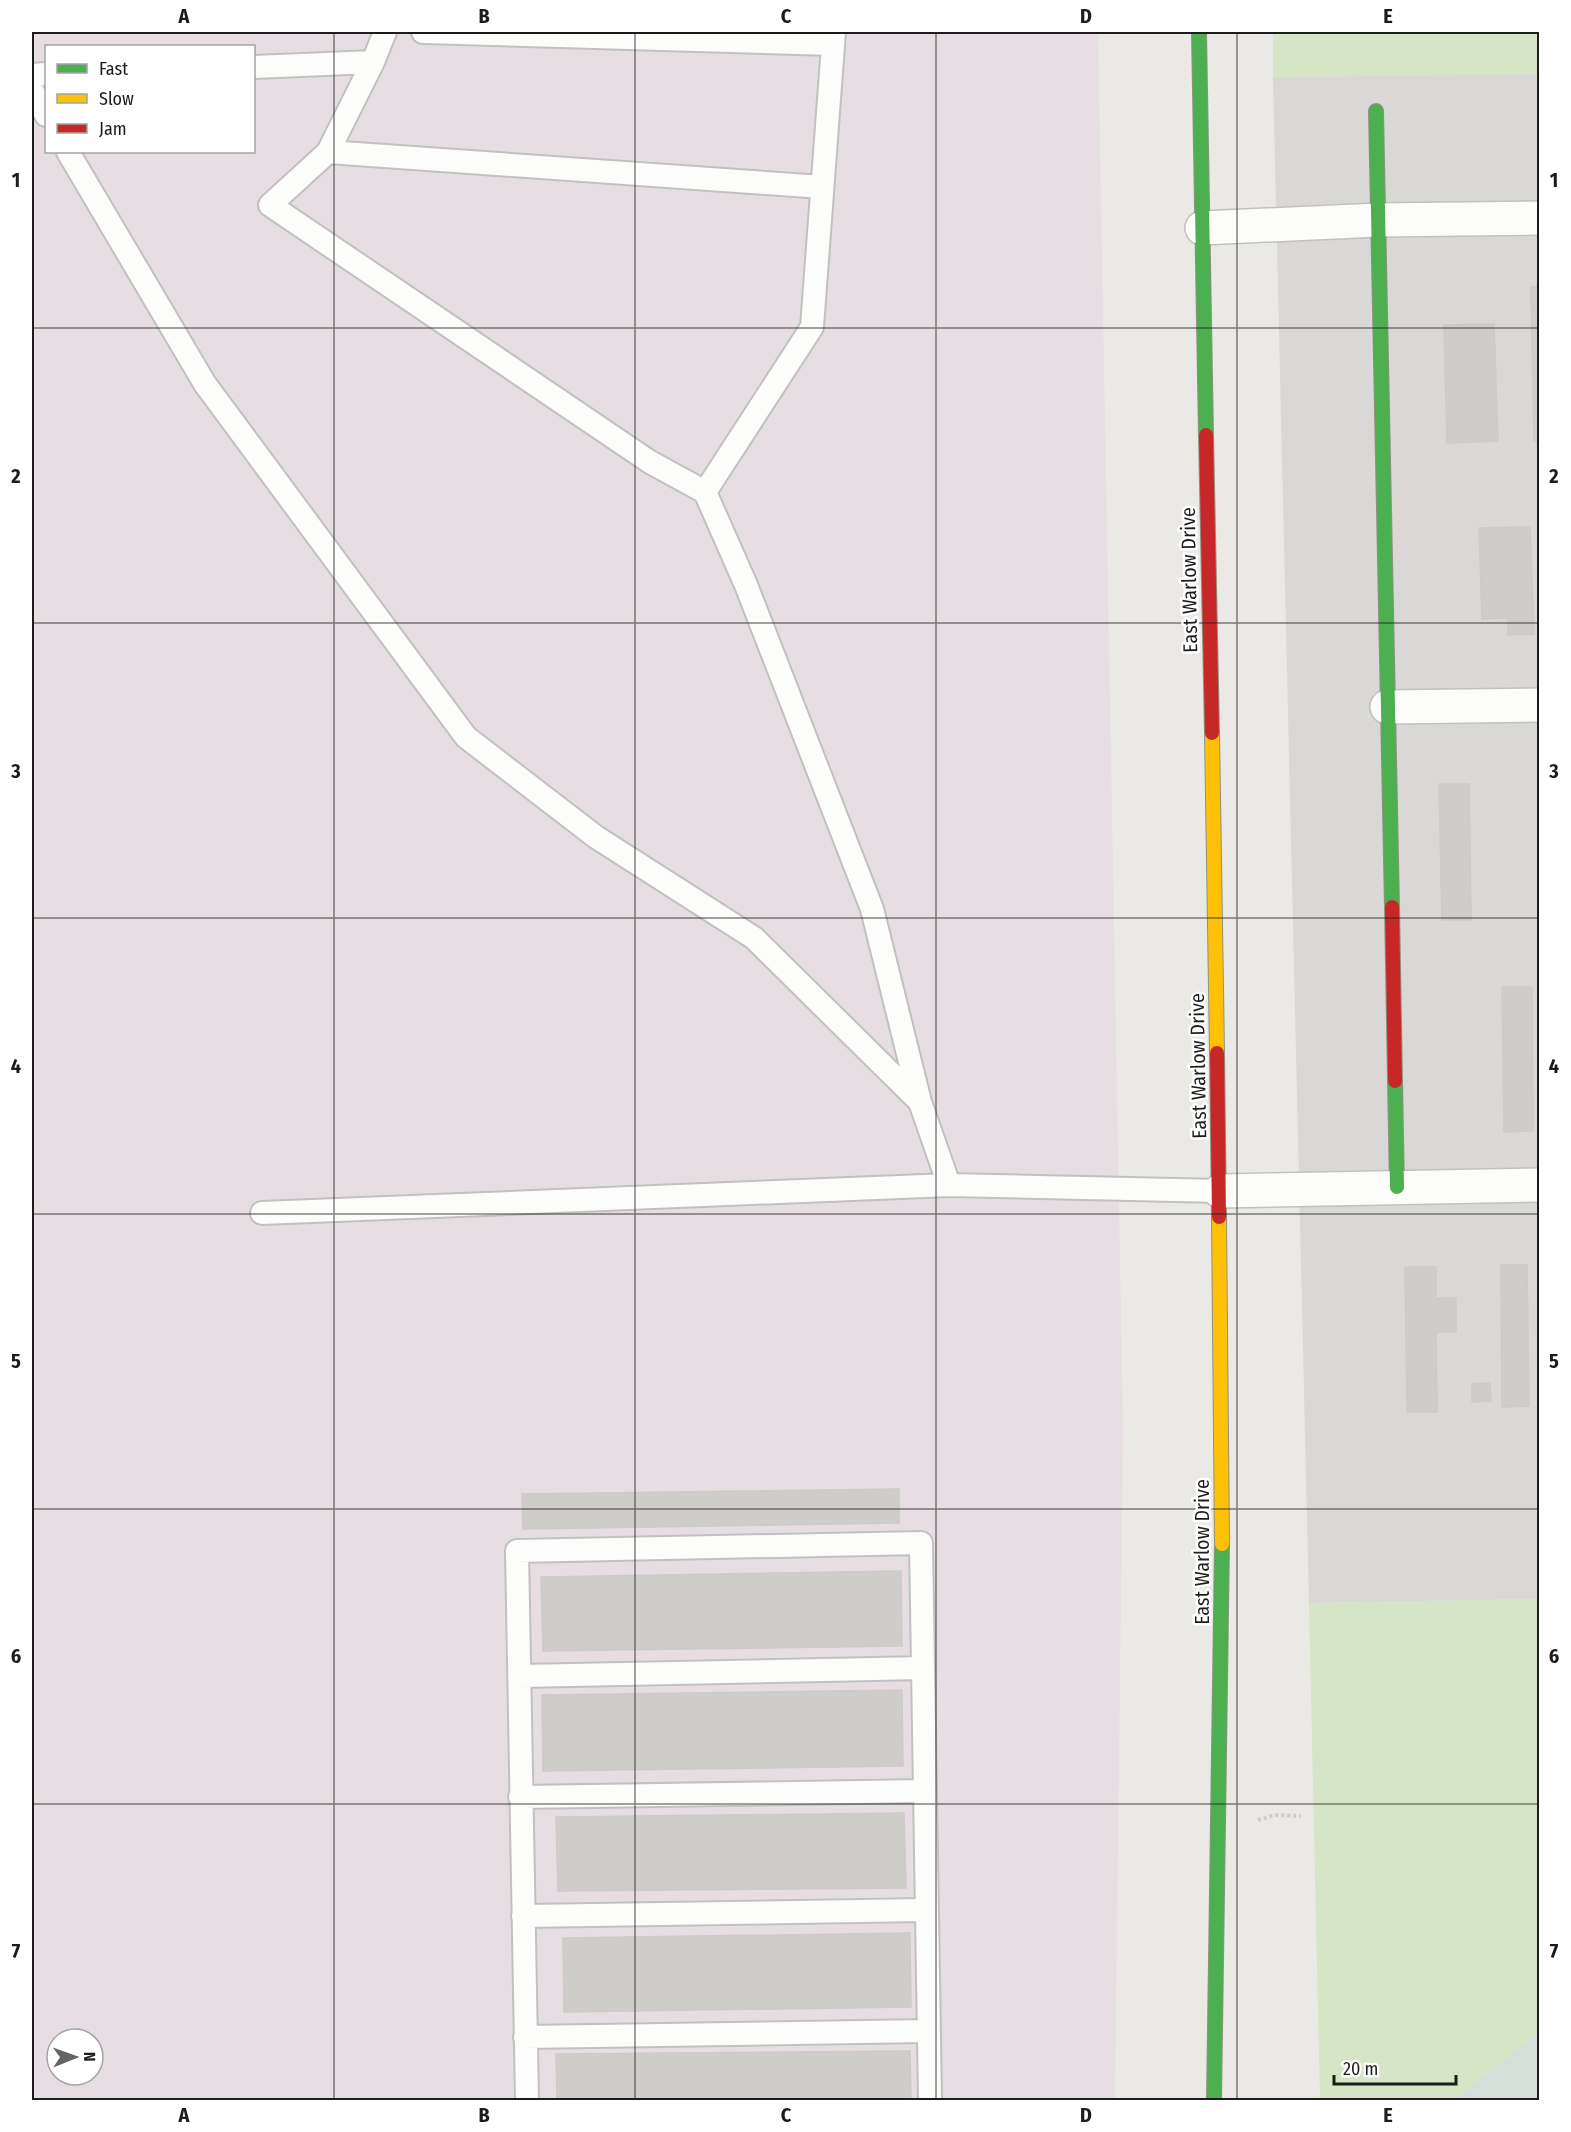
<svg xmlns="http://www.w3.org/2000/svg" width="1571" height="2132" font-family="'Fira Sans Condensed',sans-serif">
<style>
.residential{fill:#d9d8d6}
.industrial{fill:#e7dee3;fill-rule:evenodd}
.grass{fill:#d5e5c6}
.wetland{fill:#d3e0d9}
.building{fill:#cecdca;stroke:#cdcac7;stroke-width:1.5}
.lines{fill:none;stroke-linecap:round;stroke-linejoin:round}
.lane-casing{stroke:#c1c1bf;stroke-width:26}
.street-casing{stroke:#c1c1bf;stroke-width:36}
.fast-casing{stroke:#90927f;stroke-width:16}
.slow-casing{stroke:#90927f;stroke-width:16}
.jam-casing{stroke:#90927f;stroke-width:16}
.path{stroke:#d4c9c6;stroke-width:4;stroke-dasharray:3 3;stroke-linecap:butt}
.lane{stroke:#fcfcfb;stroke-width:22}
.street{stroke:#fcfcfb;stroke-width:33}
.fast{stroke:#4caf50;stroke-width:14}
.slow{stroke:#ffc107;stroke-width:14}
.jam{stroke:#c62828;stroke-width:14}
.grid{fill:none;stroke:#1c1c1c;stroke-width:1.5;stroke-opacity:0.55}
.labels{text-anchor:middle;stroke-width:5;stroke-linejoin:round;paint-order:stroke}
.street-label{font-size:20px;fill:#1c1c1c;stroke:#fff}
.neatline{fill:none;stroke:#1c1c1c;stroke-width:2}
.grid-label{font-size:20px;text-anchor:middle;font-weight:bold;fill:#1c1c1c}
</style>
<rect width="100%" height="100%" fill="#eae9e5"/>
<path class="residential" d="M1539 74V1599L1309 1603 1273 77Z"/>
<path class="industrial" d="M32 32H1098L1123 1429 1115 2100H32ZM46 46H254V152H46ZM57 2039H93V2075H57Z"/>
<path class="grass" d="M1273 32H1539V74L1273 77Z
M1539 1599V2032L1455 2100H1320L1309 1603Z"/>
<path class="wetland" d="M1539 2032V2100H1455Z"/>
<path class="building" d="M1540 286V441H1534L1531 287Z
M1494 324 1498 441 1447 443 1444 325Z
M1530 527 1534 634 1508 635V618L1482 619 1479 528Z
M1439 784H1469L1471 920H1442Z
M1502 987H1532L1533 1131 1504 1132Z
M1501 1265H1527L1529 1406 1502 1407Z
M1405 1267H1436V1298H1456V1332H1436L1437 1412H1407Z
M1490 1383 1491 1401 1472 1402V1384Z
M899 1489V1523L523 1529 522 1494Z
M901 1571 902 1646 543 1651 541 1577Z
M902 1690 903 1766 543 1771 542 1695Z
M904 1813 906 1888 558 1891 556 1817Z
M910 1933 911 2007 564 2012 563 1938Z
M910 2051 911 2100H557L556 2054Z"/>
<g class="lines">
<g class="lane-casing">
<path id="lane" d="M385 32 373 62 328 152 270 205 650 462 705 492
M423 32 833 44
M834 32 812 327 705 492 746 585 872 909 920 1102 949 1185
M254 67 373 62
M32 75 46 74
M32 90 46 115
M68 152 205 384 466 737 596 837 754 938 920 1102
M328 152 822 187
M262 1213 949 1185 1220 1191
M519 1676 923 1668
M520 1797 924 1791
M523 1916 926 1910
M525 2037 928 2031
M527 2100 517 1551 921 1543 930 2100"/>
</g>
<g class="street-casing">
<path id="street" d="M1202 228 1378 220 1540 218
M1387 707 1540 705
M1220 1191 1540 1185"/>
</g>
<g class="fast-casing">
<path id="fast" d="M1199 32 1206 435
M1376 111 1392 907
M1395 1081 1397 1187
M1214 2100 1222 1544"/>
</g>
<g class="slow-casing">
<path id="slow" d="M1212 733 1217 1053
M1219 1217 1222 1544"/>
</g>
<g class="jam-casing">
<path id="jam" d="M1206 435 1212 733
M1392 907 1395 1081
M1217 1053 1219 1217"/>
</g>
<path class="path" d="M1258 1820 1275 1815 1301 1816"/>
<use href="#lane" class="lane"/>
<use href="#street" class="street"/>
<use href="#fast" class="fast"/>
<use href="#slow" class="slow"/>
<use href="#jam" class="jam"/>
</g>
<path class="grid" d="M334 32V2100M635 32V2100M936 32V2100M1237 32V2100M32 328H1540M32 623H1540M32 918H1540M32 1214H1540M32 1509H1540M32 1804H1540"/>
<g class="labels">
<g class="street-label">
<text transform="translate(1189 580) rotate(-91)" y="7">East Warlow Drive</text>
<text transform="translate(1198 1066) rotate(-91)" y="7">East Warlow Drive</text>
<text transform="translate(1202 1552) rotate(-90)" y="7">East Warlow Drive</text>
</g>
</g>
<rect width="1571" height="2132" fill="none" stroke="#ffffff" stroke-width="66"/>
<rect x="45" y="45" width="210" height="108" fill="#ffffff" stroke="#a4a4a4" stroke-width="1.5"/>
<rect x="57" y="64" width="30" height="9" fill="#4caf50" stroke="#a4a4a4" stroke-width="1.5"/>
<text x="99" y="75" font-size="18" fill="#1c1c1c">Fast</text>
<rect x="57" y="94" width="30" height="9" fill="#ffc107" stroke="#a4a4a4" stroke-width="1.5"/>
<text x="99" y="105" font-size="18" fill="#1c1c1c">Slow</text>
<rect x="57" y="124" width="30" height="9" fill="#c62828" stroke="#a4a4a4" stroke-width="1.5"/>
<text x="99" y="135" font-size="18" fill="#1c1c1c">Jam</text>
<g transform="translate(75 2057) rotate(89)"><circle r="28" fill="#ffffff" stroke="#a4a4a4" stroke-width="1.5"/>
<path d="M0-4.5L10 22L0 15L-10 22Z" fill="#646462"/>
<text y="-9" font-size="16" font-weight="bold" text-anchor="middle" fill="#1c1c1c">N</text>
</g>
<path d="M1334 2075v9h122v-9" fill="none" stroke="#1c1c1c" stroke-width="3"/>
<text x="1343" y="2075" font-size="18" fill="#1c1c1c" stroke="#ffffff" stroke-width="4.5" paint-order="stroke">20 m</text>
<rect x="33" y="33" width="1505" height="2066" class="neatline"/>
<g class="grid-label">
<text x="184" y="23">A</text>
<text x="484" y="23">B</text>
<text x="786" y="23">C</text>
<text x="1086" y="23">D</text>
<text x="1388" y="23">E</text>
<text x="16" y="187">1</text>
<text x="1554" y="187">1</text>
<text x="16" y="483">2</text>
<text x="1554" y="483">2</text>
<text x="16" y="778">3</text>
<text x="1554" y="778">3</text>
<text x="16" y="1073">4</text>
<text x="1554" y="1073">4</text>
<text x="16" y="1368">5</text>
<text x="1554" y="1368">5</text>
<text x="16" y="1663">6</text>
<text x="1554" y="1663">6</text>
<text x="16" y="1958">7</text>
<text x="1554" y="1958">7</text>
<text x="184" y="2122">A</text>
<text x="484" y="2122">B</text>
<text x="786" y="2122">C</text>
<text x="1086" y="2122">D</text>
<text x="1388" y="2122">E</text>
</g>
</svg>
